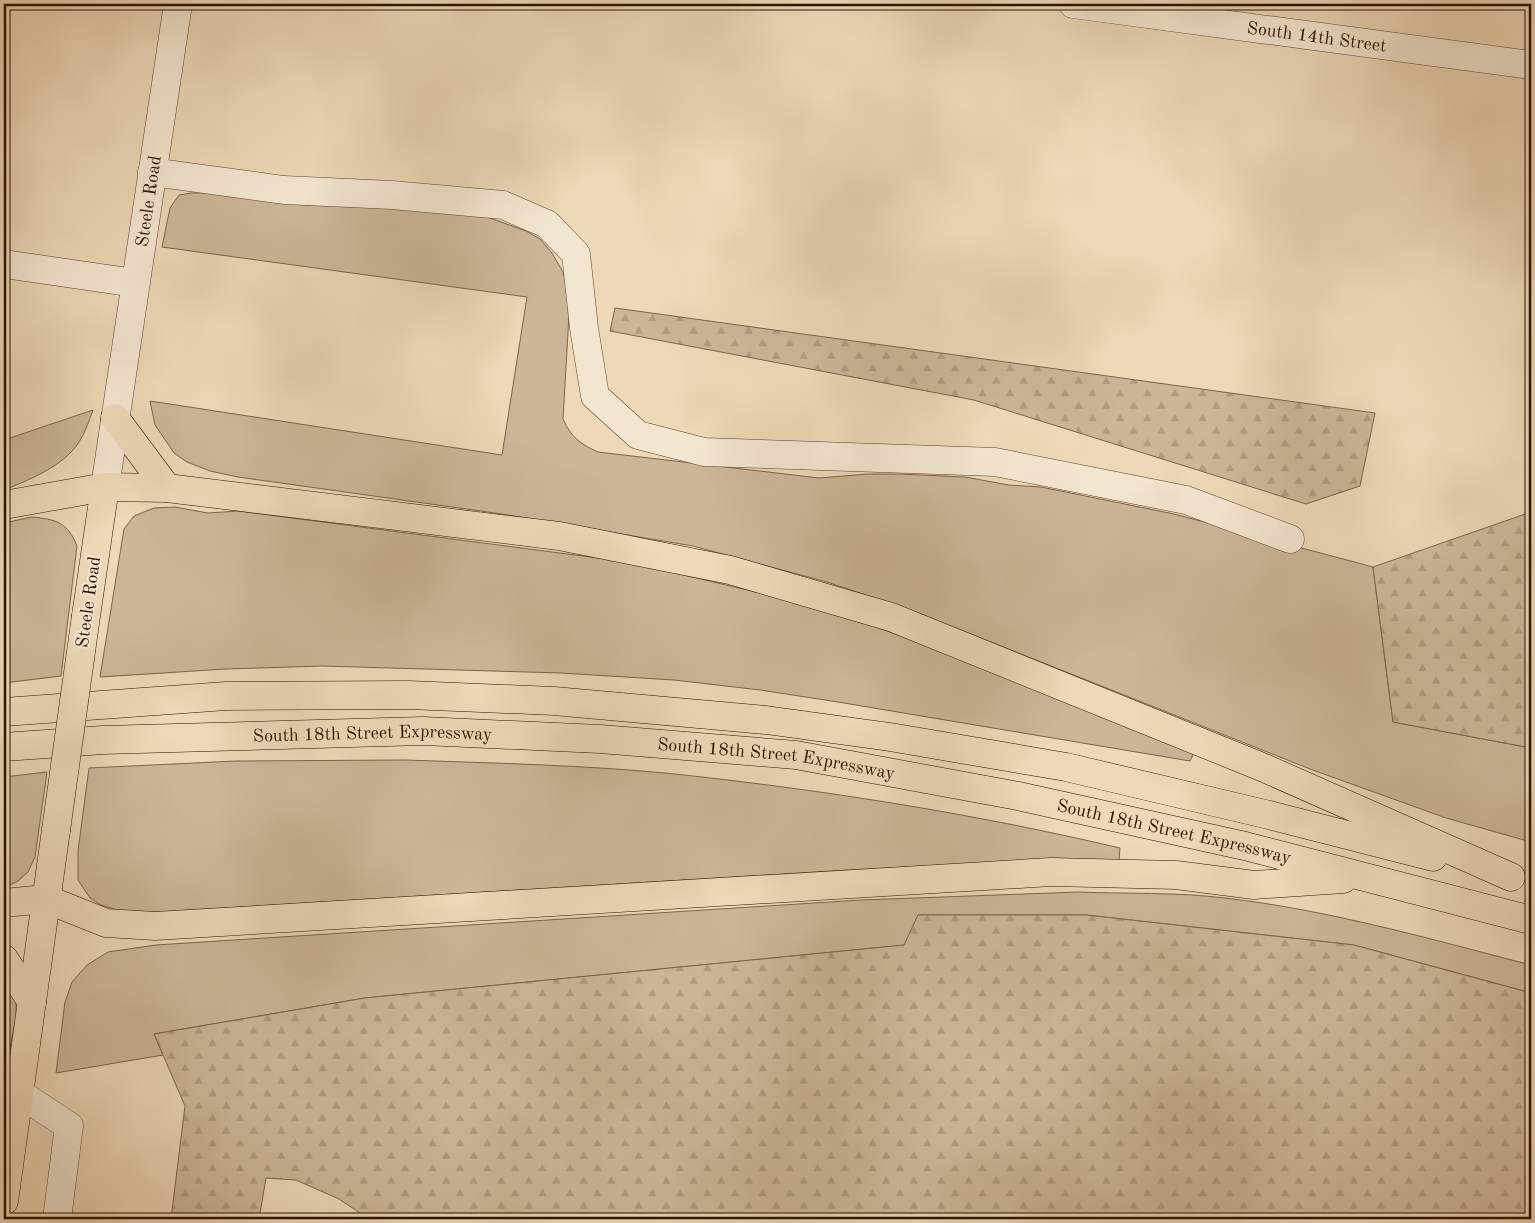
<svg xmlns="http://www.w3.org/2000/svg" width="1535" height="1223" font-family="'Old Standard TT',serif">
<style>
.green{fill:#ccb698;stroke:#7c644c}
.forest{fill:url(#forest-firs);stroke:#7c644c}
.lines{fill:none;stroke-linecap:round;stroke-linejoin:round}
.minor-casing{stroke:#5c432e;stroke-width:29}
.major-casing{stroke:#2b1100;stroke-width:29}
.highway-casing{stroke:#2b1100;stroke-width:29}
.minor{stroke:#f3e6d0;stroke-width:28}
.major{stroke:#edd8b7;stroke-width:28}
.highway{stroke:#edd8b7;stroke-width:28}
.major-bridge-casing{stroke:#2b1100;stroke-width:29;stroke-linecap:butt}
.major-bridge{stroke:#edd8b7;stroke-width:28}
.labels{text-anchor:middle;stroke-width:4;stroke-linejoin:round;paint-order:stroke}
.street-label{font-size:18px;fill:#2b1100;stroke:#f3e6d0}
</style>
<defs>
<pattern id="forest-firs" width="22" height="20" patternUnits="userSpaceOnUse" patternTransform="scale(1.25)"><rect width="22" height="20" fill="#ccb698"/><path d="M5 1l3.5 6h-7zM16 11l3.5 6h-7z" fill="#af9b81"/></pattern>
</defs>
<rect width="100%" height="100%" fill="#edd8b7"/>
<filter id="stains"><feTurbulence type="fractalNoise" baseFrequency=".004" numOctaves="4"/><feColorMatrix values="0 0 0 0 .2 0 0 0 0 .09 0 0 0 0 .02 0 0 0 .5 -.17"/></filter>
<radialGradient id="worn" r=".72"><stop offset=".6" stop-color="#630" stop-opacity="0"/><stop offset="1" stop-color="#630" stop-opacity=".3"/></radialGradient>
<path class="green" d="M191 193H207L307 205H402L476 213 526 231 540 239 552 253 563 272 568 290 569 315 563 419C571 437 580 444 598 452L819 478 868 474H900L965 477 1009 485 1041 487 1174 514 1373 567 1393 722 1531 748V842L1446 818 1310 769 908 609 827 582 693 546 502 514 238 477 210 471 187 462 174 453 155 425 150 401 502 455 527 297 162 247 170 208 179 195Z
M93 410C89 421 85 433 79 442 64 466 29 480 4 490V440Z
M175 507 208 513 238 511 629 562 781 598 856 620 935 648 1194 753 1190 761 838 702 760 690 674 680 561 673 322 666 226 669 100 677 124 529 134 516 154 508Z
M32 517C56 519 68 523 77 546L61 676 4 683V523Z
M405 760C492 763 579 765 665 773 818 789 971 813 1120 848L1119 860 1058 859 848 870 142 913 117 910 101 905 90 898 78 880V851L89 768 236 761Z
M47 772 35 857 28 872 18 881 4 888V777Z
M1078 892C1127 894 1176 892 1225 898 1329 910 1430 939 1531 965V993L1354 945 1086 915H918L905 945 365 998 154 1034 163 1055 56 1073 65 1002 72 982 87 965 108 952 156 945 861 900Z
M4 977 16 1001V1017L6 1069 4 1071Z"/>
<path class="forest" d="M615 308 1375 413 1360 486 1306 504 974 400 610 331Z
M1531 512V748L1393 722 1373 567Z
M918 915H1086L1354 945 1531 993V1219H369L339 1199 296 1180 266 1178 259 1219H171L185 1106 154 1034 365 998 904 945Z"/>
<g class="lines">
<g class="minor-casing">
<g id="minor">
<path id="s1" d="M1073 4 1531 65"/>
<path d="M152 172 284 190 392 195 503 205 547 224 576 254 584 328 595 396 638 435 704 452 995 462 1186 500 1290 539"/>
<path d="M4 264 135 283"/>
<path id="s2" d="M105 487 178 4"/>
<path d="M4 1090 19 1093 69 1126 57 1219"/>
</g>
</g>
<g class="major-casing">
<path id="major" d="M86 616 105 487
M4 1201 56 830"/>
</g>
<g class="highway-casing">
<g id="highway">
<path d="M115 418 167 488"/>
<path d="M4 505 105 487 167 488 559 536 730 570 891 617 1262 767 1511 877"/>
<path d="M4 712 226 696 409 695 554 701 766 720 890 737 1066 767 1265 814 1433 857"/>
<path id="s3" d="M4 747 103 740 423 731 600 739 796 755 1018 796 1245 846 1531 920"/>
<path d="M4 903 46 899 106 923 155 926 1051 872 1176 875 1254 885 1343 879"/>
<path d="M4 959 32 1002"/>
</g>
</g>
<use href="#minor" class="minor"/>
<use href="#major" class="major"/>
<use href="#highway" class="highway"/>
<g class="major-bridge-casing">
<path id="major-bridge" d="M56 830 86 616"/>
</g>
<use href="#major-bridge" class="major-bridge"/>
</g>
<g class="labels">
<g class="street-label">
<text dy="6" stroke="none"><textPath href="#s1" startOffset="246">South 14th Street</textPath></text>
<text dy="6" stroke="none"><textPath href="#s2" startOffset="289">Steele Road</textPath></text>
<text transform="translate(88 602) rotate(-82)" y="6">Steele Road</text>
<text dy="6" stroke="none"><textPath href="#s3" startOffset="369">South 18th Street Expressway</textPath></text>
<text dy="6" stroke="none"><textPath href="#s3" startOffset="774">South 18th Street Expressway</textPath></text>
<text dy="6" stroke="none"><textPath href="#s3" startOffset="1179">South 18th Street Expressway</textPath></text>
</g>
</g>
<rect width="1535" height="1223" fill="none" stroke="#edd8b7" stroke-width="20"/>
<rect x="5" y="5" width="1525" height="1213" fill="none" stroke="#2b1100" stroke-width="2.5"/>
<rect x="10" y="10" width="1515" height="1203" fill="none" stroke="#2b1100"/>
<rect width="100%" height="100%" filter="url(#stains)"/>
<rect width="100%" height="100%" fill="url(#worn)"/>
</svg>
